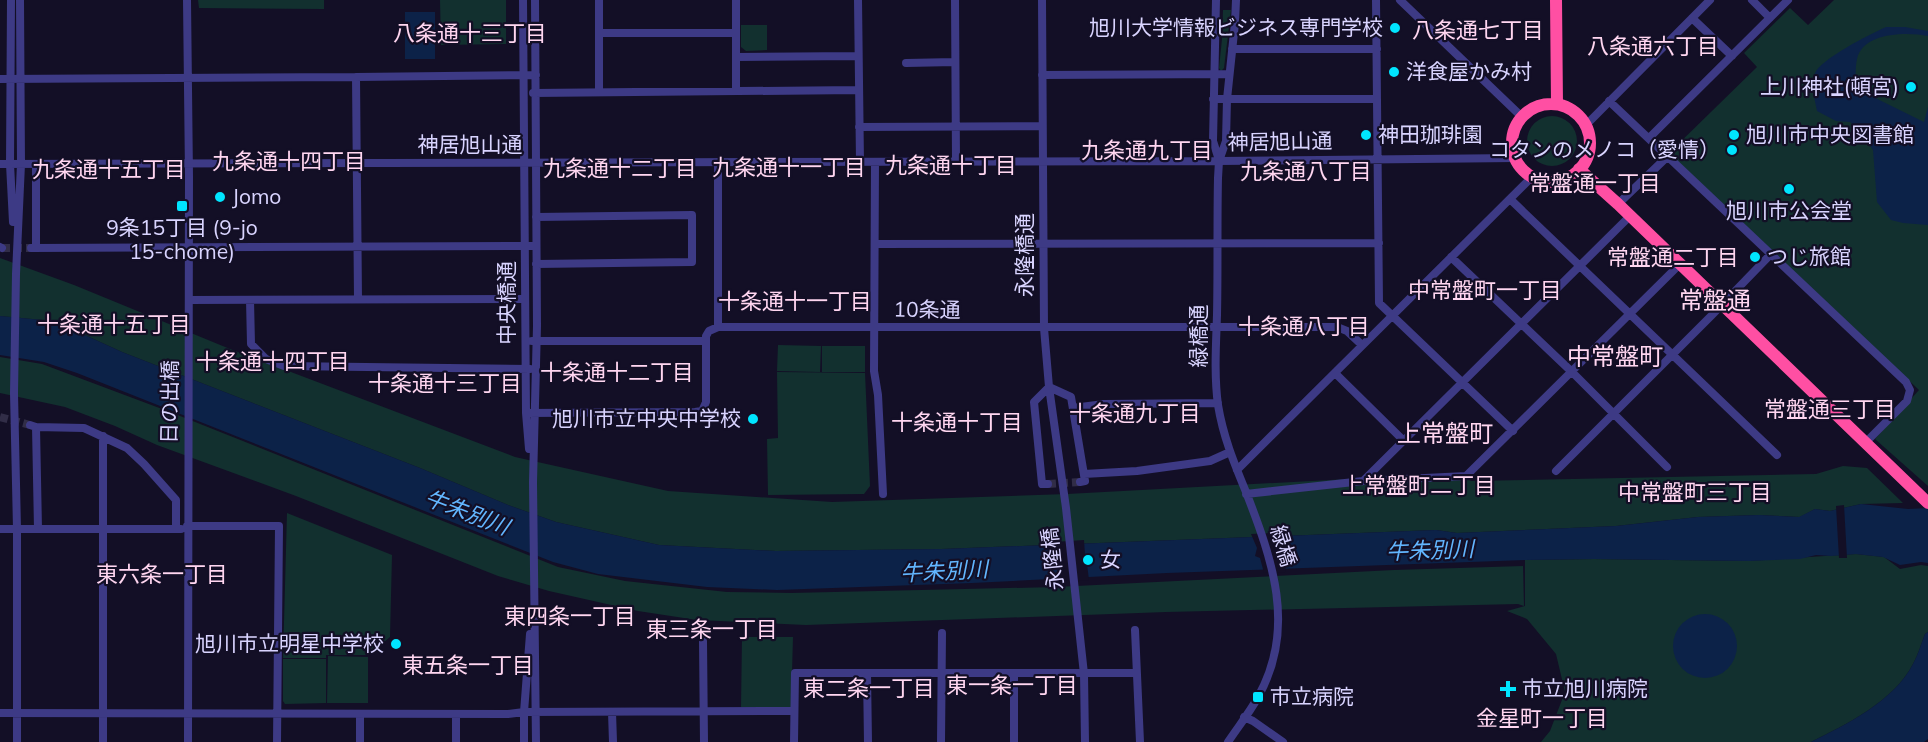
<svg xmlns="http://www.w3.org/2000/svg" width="1928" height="742" font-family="Mulish,'Noto Sans JP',sans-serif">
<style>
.green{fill:#12302f}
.water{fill:#0c2248}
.pier{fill:#130f26}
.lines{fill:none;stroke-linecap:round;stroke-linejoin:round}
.minor-tunnel{stroke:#312d47;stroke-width:8;stroke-dasharray:8 4;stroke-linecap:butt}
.minor{stroke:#3d3a85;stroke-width:8}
.highway{stroke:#ff4fa3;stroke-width:12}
.poi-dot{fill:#00e5ff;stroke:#130f26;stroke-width:2}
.labels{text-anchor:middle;stroke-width:4.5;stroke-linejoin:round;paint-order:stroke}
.poi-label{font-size:21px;fill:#d9d4ff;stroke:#130f26;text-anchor:start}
.street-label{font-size:21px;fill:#d9d4ff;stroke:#130f26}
.neighbourhood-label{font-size:22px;fill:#ffd6f0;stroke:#130f26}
.water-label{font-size:22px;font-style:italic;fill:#62b6ff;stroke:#130f26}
.quarter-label{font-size:24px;fill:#ffd6f0;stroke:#130f26}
</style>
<rect width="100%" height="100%" fill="#130f26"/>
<path class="green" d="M198 0H324V9L199 8Z
M440 0H506V44L441 45Z
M1834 0H1928V486L1875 439 1919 390 1669 153 1757 67 1744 53 1790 8 1808 25Z
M1223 10H1231L1224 68 1221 71 1219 68 1222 39Z
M741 25H767V50L746 51 741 47Z
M1527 141a25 25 0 1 1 50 0a25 25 0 1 1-50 0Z
M0 258 74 285 230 349 515 457 668 491 832 502 1067 494 1460 473 1471 481 1816 474 1843 466 1867 468 1903 503 1861 504 1830 511 1815 509 1800 517 1759 515 1698 517 1616 526 1457 533 1436 530 942 549 776 551 659 545 556 522 508 505 420 468 122 352 87 336 42 320 0 316Z
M778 345 821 346 820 372 777 371Z
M822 346H865V372H822Z
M0 357 42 364 170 412 558 567 625 581 727 592 791 593 1056 587 1394 570 1523 566 1524 606 1518 604 1166 612 806 625 697 620 638 611 549 591 498 576 296 496 157 445 115 426 65 407 0 393Z
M777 372 865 373 870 486 864 494 768 495 767 439 778 438Z
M287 513 392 555 390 637 369 655H326V658H283Z
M1856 554 1884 557 1900 569 1921 565 1928 566V632L1925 634C1921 644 1918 655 1913 664 1894 701 1847 724 1811 742H1541L1550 731 1565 692 1556 654 1527 619 1507 611 1525 606V560L1594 559 1749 561Z
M742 637H793L791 708 741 707Z
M328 656 368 657V703H327Z
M283 659H326V703L285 704 283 701Z"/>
<path class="water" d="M405 12H435V59H405Z
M1886 27H1905L1928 31V36C1907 32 1863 32 1857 59 1855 68 1856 79 1855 88L1924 122 1928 107V225L1903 223 1891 220 1877 202 1873 150 1860 130 1850 122 1836 121 1817 111C1815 100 1810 84 1815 73 1821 59 1870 34 1886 27Z
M0 316 42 320 87 336 122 352 420 468 508 505 556 522 659 545 776 551 942 549 1436 530 1457 533 1616 526 1698 517 1759 515 1799 517 1815 509 1830 511 1861 504 1908 509 1928 508V563L1921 562 1900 565 1883 557 1856 554 1831 556 1816 555 1800 559 1749 561 1594 559 1525 560 1167 573 972 583 777 590 707 587 598 574 553 562 77 373 44 362 0 355Z
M1673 646a32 32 0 1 1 64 0a32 32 0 1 1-64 0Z
M1928 632V739L1924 742H1811C1847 724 1894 701 1913 664 1918 655 1921 644 1925 634Z"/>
<path class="pier" d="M1844 505 1847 558H1839L1836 506Z
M1274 533 1280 548 1285 550 1286 553 1283 558 1286 572 1264 573 1260 558 1255 556 1257 548 1251 534Z
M1084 540 1085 555 1091 559 1087 564 1089 580 1059 581 1057 566 1051 562 1056 556 1054 542Z"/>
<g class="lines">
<path class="minor-tunnel" d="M2 248H31
M0 417 30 425
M1048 484 1080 482"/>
<path class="minor" d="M11 0 10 164 13 222
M187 0 189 176 188 742
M523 0 526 413 529 449
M535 0 537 326 533 482 536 742
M599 0V91
M736 0V91
M858 0 860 162
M955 0 956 161
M1042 0 1044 328 1049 387 1066 508 1084 674 1085 742
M1216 0 1213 141 1219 160
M1376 0 1379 303 1513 431
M1400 0 1522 117
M1752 0 1770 18
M1692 18 1732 56
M600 33H735
M1232 49H1377
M736 57 858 56
M906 63 955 62
M1042 75 1229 74
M356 77 358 299
M0 79 356 77 536 75
M533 93 859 90
M1213 99H1377
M1609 101 1906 382 1910 390 1907 401 1865 443
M1586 125 1710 0
M859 127 1042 126
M1649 138 1788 0
M718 162V327
M875 162 874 371 878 395 883 494
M0 164 1219 161 1516 158
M36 164V248
M1510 199 1777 455
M1618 204 1668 156
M536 217 692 215V262L536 264
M876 244 1379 243
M0 247 2 248
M31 248 536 246
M1451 257 1572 372 1667 467
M189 300 525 299
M250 300 251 344 266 359 284 366 530 369
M532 341H705
M1335 373 1403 440
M1073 408 1104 404 1218 403
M526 413 695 412 702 411 706 402V336L709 331 718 327H1337L1347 331 1362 345
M30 425 36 427 84 428 127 448 144 464 176 500V529
M36 427 38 529
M103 436V742
M1237 470 1533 176
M1556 471 1712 315 1771 254
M1084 474 1137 471 1210 461 1230 452
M1363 481 1630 216
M1048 484H1042L1034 402 1049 387 1071 397 1085 481 1080 482
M1246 494 1363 481 1466 476 1680 264
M187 526H279L277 742
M0 529H181
M1135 630 1140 742
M703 641 704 742
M867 673 868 742
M612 712 613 742
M0 713 508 714 524 712 794 711
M456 714V742
M1244 717 1253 721 1283 742
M17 742V529L14 393 16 274 21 164 20 0
M360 742V715
M524 742V712L530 634
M794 742 795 673H1137
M941 742 942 633
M1014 742V673
M1228 742C1238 727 1250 712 1258 697 1297 628 1272 559 1246 492 1234 463 1223 436 1218 405 1214 375 1216 345 1217 315 1218 269 1217 224 1218 178L1219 161 1226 141 1227 99 1235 23 1236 0"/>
<path class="highway" d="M1556 0 1557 104
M1512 143a39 39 0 1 1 78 0a39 39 0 1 1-78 0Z
M1579 169 1618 204 1928 503"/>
</g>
<g class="poi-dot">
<circle cx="1395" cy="28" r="6"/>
<circle cx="1394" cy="72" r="6"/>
<circle cx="1911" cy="87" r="6"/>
<circle cx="1366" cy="135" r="6"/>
<circle cx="1734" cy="135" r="6"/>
<circle cx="1732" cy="150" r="6"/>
<circle cx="1789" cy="189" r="6"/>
<circle cx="220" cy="197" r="6"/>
<rect x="176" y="200" width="12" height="12" rx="3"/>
<circle cx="1755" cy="257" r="6"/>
<circle cx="753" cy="419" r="6"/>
<circle cx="1088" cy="560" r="6"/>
<circle cx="396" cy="644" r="6"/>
<path d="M1505 680h6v6h6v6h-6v6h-6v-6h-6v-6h6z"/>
<rect x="1252" y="691" width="12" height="12" rx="3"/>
</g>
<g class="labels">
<g class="poi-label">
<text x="1383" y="35" text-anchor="end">旭川大学情報ビジネス専門学校</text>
<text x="1406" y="79">洋食屋かみ村</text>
<text x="1899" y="94" text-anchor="end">上川神社(頓宮)</text>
<text x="1378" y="142">神田珈琲園</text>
<text x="1746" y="142">旭川市中央図書館</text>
<text x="1720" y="157" text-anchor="end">コタンのメノコ（愛情）</text>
<text x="232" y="204">Jomo</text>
<text x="1789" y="218" text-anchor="middle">旭川市公会堂</text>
<text x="182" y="235" text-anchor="middle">9条15丁目 (9-jo<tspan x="182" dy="24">15-chome)</tspan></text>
<text x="1767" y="264">つじ旅館</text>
<text x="741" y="426" text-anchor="end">旭川市立中央中学校</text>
<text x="1100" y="567">女</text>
<text x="384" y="651" text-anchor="end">旭川市立明星中学校</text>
<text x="1522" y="696">市立旭川病院</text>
<text x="1270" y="704">市立病院</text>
</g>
<g class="street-label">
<text transform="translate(1280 142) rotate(-1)" y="7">神居旭山通</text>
<text x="470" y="152">神居旭山通</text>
<text transform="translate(1025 255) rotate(-90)" y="7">永隆橋通</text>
<text transform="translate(507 303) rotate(-90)" y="7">中央橋通</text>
<text transform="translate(927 310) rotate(1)" y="7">10条通</text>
<text transform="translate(1199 336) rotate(-90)" y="7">緑橋通</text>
<text transform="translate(170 402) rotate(-89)" y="7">日の出橋</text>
<text transform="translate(1283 546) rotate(73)" y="7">緑橋</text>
<text transform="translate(1053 559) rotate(-96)" y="7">永隆橋</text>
</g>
<g class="neighbourhood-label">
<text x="1478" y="38">八条通七丁目</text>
<text x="470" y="41">八条通十三丁目</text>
<text x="1653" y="54">八条通六丁目</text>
<text x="1147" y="158">九条通九丁目</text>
<text x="289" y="169">九条通十四丁目</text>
<text x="951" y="173">九条通十丁目</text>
<text x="789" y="175">九条通十一丁目</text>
<text x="620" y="176">九条通十二丁目</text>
<text x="109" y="177">九条通十五丁目</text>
<text x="1306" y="179">九条通八丁目</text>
<text x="1595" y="191">常盤通一丁目</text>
<text x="1673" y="265">常盤通二丁目</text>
<text x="1485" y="298">中常盤町一丁目</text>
<text x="795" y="309">十条通十一丁目</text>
<text x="114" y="332">十条通十五丁目</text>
<text x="1304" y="334">十条通八丁目</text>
<text x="273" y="369">十条通十四丁目</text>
<text x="617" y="380">十条通十二丁目</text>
<text x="445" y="391">十条通十三丁目</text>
<text x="1830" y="417">常盤通三丁目</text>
<text x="1135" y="421">十条通九丁目</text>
<text x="957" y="430">十条通十丁目</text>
<text x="1419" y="493">上常盤町二丁目</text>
<text x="1695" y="500">中常盤町三丁目</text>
<text x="162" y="582">東六条一丁目</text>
<text x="570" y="624">東四条一丁目</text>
<text x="712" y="637">東三条一丁目</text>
<text x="468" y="673">東五条一丁目</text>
<text x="1012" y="693">東一条一丁目</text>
<text x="869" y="696">東二条一丁目</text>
<text x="1542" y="726">金星町一丁目</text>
</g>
<g class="water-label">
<text transform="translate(467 512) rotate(21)" y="8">牛朱別川</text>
<text transform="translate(1430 550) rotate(-2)" y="8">牛朱別川</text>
<text transform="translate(944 571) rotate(-3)" y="8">牛朱別川</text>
</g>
<g class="quarter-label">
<text x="1715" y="309">常盤通</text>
<text x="1615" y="365">中常盤町</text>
<text x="1445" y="442">上常盤町</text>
</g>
</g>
</svg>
